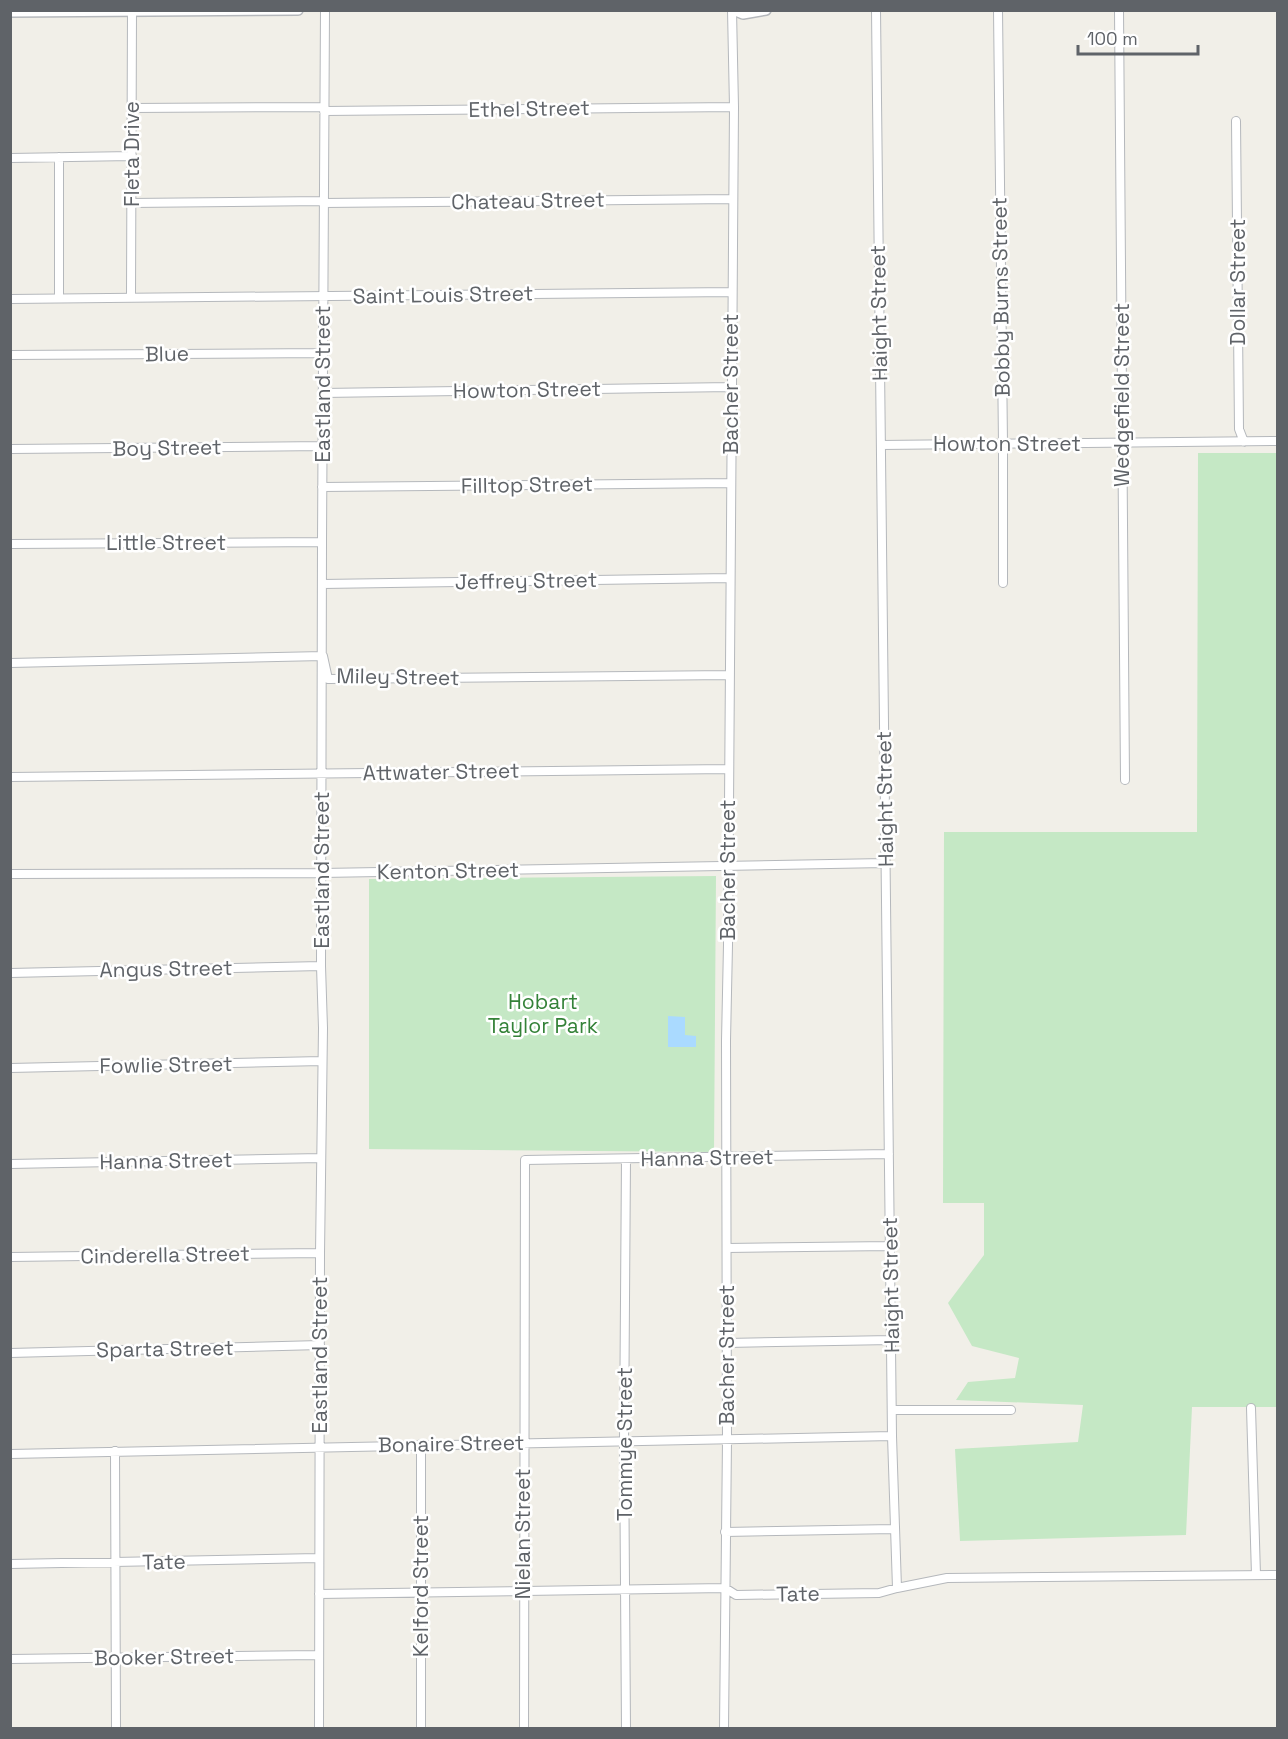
<svg xmlns="http://www.w3.org/2000/svg" width="1288" height="1739" font-family="'Space Grotesk',sans-serif">
<style>
.green{fill:#c5e8c5}
.water{fill:#aadaff}
.lines{fill:none;stroke-linecap:round;stroke-linejoin:round}
.minor-casing{stroke:#b5b8bc;stroke-width:10}
.tertiary-casing{stroke:#b5b8bc;stroke-width:12}
.minor{stroke:#fff;stroke-width:8}
.tertiary{stroke:#fff;stroke-width:9}
.labels{text-anchor:middle;stroke-width:5;stroke-linejoin:round;paint-order:stroke}
.street-label{font-size:21px;fill:#5f6368;stroke:#fff}
.park-label{font-size:21px;fill:#348238;stroke:#fff}
</style>
<rect width="100%" height="100%" fill="#f1efe8"/>
<path class="green" d="M1198 453H1277V1407H1192L1186 1535 960 1541 955 1449 1078 1442 1083 1405 956 1400 968 1382 1015 1378 1019 1358 972 1346 948 1303 984 1255V1203H943L944 832H1197Z
M716 876 714 1152 369 1149V879Z"/>
<path class="water" d="M668 1016 685 1017V1035L696 1036V1047H668Z"/>
<g class="lines">
<g class="minor-casing">
<path id="minor" d="M876 10 892 1436 897 1588
M998 10 1003 443V583
M1119 10 1125 780
M132 108 324 107
M324 111 734 107
M1236 121 1239 429 1244 442
M10 158 132 156
M131 203 323 201
M323 203 733 199
M131 297 132 10
M59 298V157
M10 299 732 292
M10 355 323 353
M323 393 731 387
M881 445 1278 441
M10 449 323 446
M322 487 731 483
M10 544 322 542
M322 584 730 578
M10 663 323 656 328 679 729 675
M10 777 728 769
M10 874 322 873 885 863
M10 973 321 966
M10 1068 322 1061
M10 1164 321 1158
M727 1248 891 1246
M10 1257 320 1253
M727 1343 892 1340
M10 1353 320 1345
M1251 1408 1256 1575
M893 1410H1011
M115 1451 116 1728
M10 1454 892 1436
M725 1532 894 1529
M10 1564 318 1558
M319 1594 725 1588 736 1595 879 1593 897 1588 947 1578 1278 1575
M10 1659 318 1655
M319 1728 320 1253 323 1028 321 966 322 542 325 10
M421 1728V1444
M524 1728 525 1160 889 1154
M626 1728 624 1441 626 1159
M724 1728 727 1440 726 1041 728 945 734 107 732 10"/>
</g>
<g class="tertiary-casing">
<path id="tertiary" d="M733 10 743 14 766 10
M10 12 298 10"/>
</g>
<use href="#minor" class="minor"/>
<use href="#tertiary" class="tertiary"/>
</g>
<g class="labels">
<g class="street-label">
<text transform="translate(529 109) rotate(-1)" y="7">Ethel Street</text>
<text transform="translate(132 154) rotate(-90)" y="7">Fleta Drive</text>
<text transform="translate(528 201) rotate(-1)" y="7">Chateau Street</text>
<text transform="translate(1238 282) rotate(-90)" y="7">Dollar Street</text>
<text transform="translate(443 295) rotate(-1)" y="7">Saint Louis Street</text>
<text transform="translate(1001 297) rotate(-91)" y="7">Bobby Burns Street</text>
<text transform="translate(879 313) rotate(-91)" y="7">Haight Street</text>
<text transform="translate(167 354) rotate(-1)" y="7">Blue</text>
<text transform="translate(323 384) rotate(-90)" y="7">Eastland Street</text>
<text transform="translate(731 384) rotate(-90)" y="7">Bacher Street</text>
<text transform="translate(527 390) rotate(-1)" y="7">Howton Street</text>
<text transform="translate(1122 395) rotate(-90)" y="7">Wedgefield Street</text>
<text x="1007" y="451">Howton Street</text>
<text transform="translate(167 448) rotate(-1)" y="7">Boy Street</text>
<text transform="translate(527 485) rotate(-1)" y="7">Filltop Street</text>
<text x="166" y="550">Little Street</text>
<text transform="translate(526 581) rotate(-1)" y="7">Jeffrey Street</text>
<text transform="translate(398 677) rotate(1)" y="7">Miley Street</text>
<text transform="translate(441 772) rotate(-1)" y="7">Attwater Street</text>
<text transform="translate(885 799) rotate(-91)" y="7">Haight Street</text>
<text transform="translate(322 870) rotate(-90)" y="7">Eastland Street</text>
<text transform="translate(728 870) rotate(-90)" y="7">Bacher Street</text>
<text transform="translate(448 871) rotate(-1)" y="7">Kenton Street</text>
<text transform="translate(166 969) rotate(-1)" y="7">Angus Street</text>
<text transform="translate(166 1065) rotate(-1)" y="7">Fowlie Street</text>
<text transform="translate(707 1158) rotate(-1)" y="7">Hanna Street</text>
<text transform="translate(166 1161) rotate(-1)" y="7">Hanna Street</text>
<text transform="translate(165 1255) rotate(-1)" y="7">Cinderella Street</text>
<text transform="translate(891 1285) rotate(-91)" y="7">Haight Street</text>
<text transform="translate(165 1349) rotate(-1)" y="7">Sparta Street</text>
<text transform="translate(320 1355) rotate(-90)" y="7">Eastland Street</text>
<text transform="translate(727 1355) rotate(-90)" y="7">Bacher Street</text>
<text transform="translate(451 1444) rotate(-1)" y="7">Bonaire Street</text>
<text transform="translate(625 1444) rotate(-90)" y="7">Tommye Street</text>
<text transform="translate(523 1534) rotate(-90)" y="7">Nielan Street</text>
<text transform="translate(164 1562) rotate(-1)" y="7">Tate</text>
<text transform="translate(421 1586) rotate(-90)" y="7">Kelford Street</text>
<text transform="translate(798 1594) rotate(-1)" y="7">Tate</text>
<text transform="translate(164 1657) rotate(-1)" y="7">Booker Street</text>
</g>
<g class="park-label">
<text x="543" y="1009">Hobart<tspan x="543" dy="24">Taylor Park</tspan></text>
</g>
</g>
<rect width="1288" height="1739" fill="none" stroke="#5f6368" stroke-width="24"/>
<path d="M1078 45v9h120v-9" fill="none" stroke="#5f6368" stroke-width="3"/>
<text x="1087" y="45" font-size="18" fill="#5f6368" stroke="#ffffff" stroke-width="4.5" paint-order="stroke">100 m</text>
</svg>
